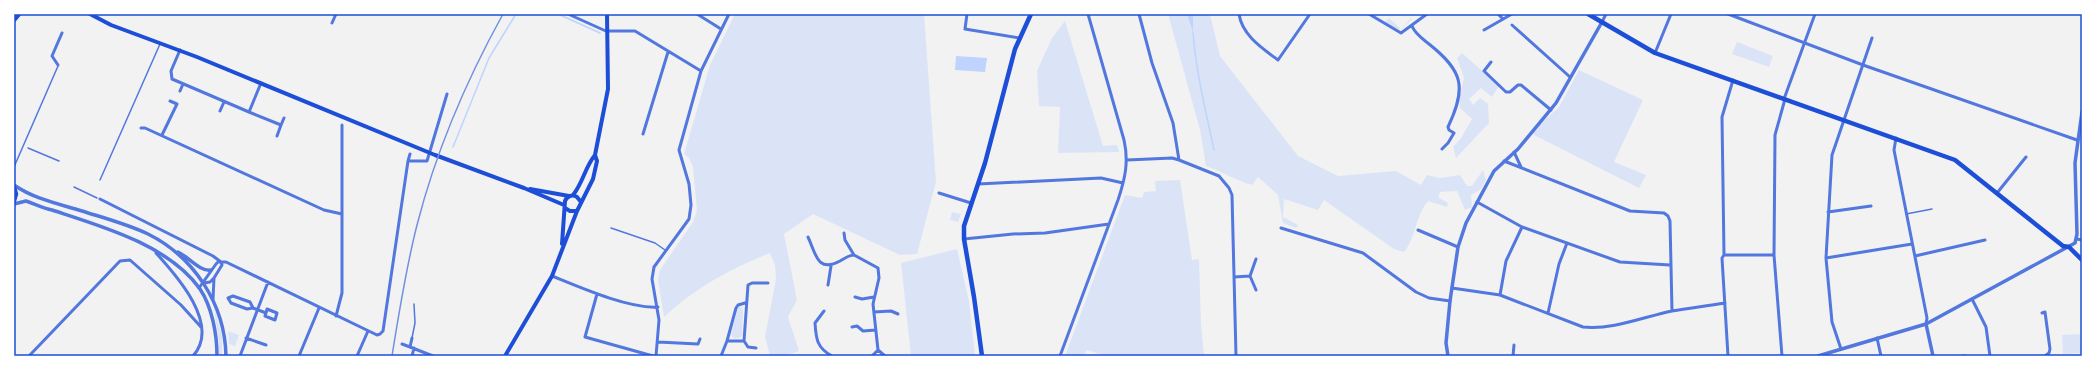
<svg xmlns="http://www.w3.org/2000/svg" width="2096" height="370" font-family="Cabin,sans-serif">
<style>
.green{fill:#dbe4f7}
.water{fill:#bfd3fe}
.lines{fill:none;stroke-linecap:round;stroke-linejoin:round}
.stream{stroke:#bfd3fe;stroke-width:1.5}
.service{stroke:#5277de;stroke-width:1.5}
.minor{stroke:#5277de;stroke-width:3}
.tertiary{stroke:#5277de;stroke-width:3.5}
.secondary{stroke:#1d4ed8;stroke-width:4}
.primary{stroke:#1d4ed8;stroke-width:4.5}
.rail{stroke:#7290e2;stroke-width:1.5}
.neatline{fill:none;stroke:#1d4ed8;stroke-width:1.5}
</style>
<rect width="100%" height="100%" fill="#f2f2f2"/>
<path class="green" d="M735 14H924L936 182 917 254 900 255 813 214 784 234 797 300 788 317 799 351 784 356H770L765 337 776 279 775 265 770 253C732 268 694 288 664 317L658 280 660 270 693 222 697 211 693 167 689 158 684 154 710 65Z
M1168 14H1210L1220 56 1298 156 1338 176 1396 171 1421 185 1427 175 1440 178 1460 175 1467 186H1472L1483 170 1486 180 1480 190 1471 195 1472 207 1465 210 1457 191 1440 192 1438 197 1448 203 1447 207 1428 201C1415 216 1416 238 1404 252L1394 249 1324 200 1318 210 1284 199 1283 217 1298 225 1296 228 1283 223 1278 195 1258 177 1252 185C1235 180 1222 172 1206 166L1200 130Z
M1389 18 1401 29 1411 18 1412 19 1401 29H1396L1385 22Z
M1065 21 1103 146 1117 145 1119 152 1058 153 1060 107 1039 106 1037 71 1052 38Z
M1737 42 1773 56 1769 67 1732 54Z
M1462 53 1499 86 1492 97 1481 88 1469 99 1473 105 1480 98 1488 104 1489 123 1456 158 1453 147 1461 138 1472 119 1460 108V96L1464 78 1457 58Z
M1579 70 1643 100 1614 162 1646 175 1639 188 1530 133 1559 107Z
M1180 180 1192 260 1199 259 1201 324 1204 356H1106L1087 350 1083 356H1065L1125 195 1142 198 1144 192 1156 191 1155 181Z
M952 212 961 214 958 222 950 220Z
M957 249 969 301 975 356H911L901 263Z
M741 306 743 310 742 336 739 338H733L731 335 738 308Z
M214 307 222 336V356H219V343Z
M228 331 239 335 235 346 229 344Z
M2080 334 2081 353 2063 354 2062 335Z"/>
<path class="water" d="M1187 14H1193V32Z
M956 56 987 58 985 72 955 70Z"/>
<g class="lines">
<path class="stream" d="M558 14 600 33
M1193 32C1196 73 1206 111 1214 150
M453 147 489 58 516 14"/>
<path class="service" d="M28 148 59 161
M14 167 58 66
M100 180 160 44
M74 187 97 198
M1906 214 1932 209
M611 228 655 243 665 250
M412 338 415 323 414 304
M1958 356 1965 355"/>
<path class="minor" d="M568 14 608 32
M697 14 721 29
M967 14 965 29 1019 38
M1139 14 1152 63 1173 123 1179 160
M1239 14C1242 35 1262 48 1278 60L1310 14
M1369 14 1401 33 1427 14
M1498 14 1503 19
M1728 14 1863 65 2077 140
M1602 22 1606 14
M332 23 336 14
M1512 25 1570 77
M1412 26C1415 34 1423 39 1429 44 1463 71 1467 87 1448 127L1449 130 1454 133 1448 143 1442 149
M1484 30 1512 14
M608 31H635L701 71
M180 50 171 71 172 79 249 112 261 83
M1655 53 1671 14
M1491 62 1484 71 1506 92H1510L1518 85H1521L1551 110
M58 65 52 56 62 33
M180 91 183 84
M1784 99 1815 14
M220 111 224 102
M249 112 281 125 284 118
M141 128H145L324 210 342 214
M643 134 668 52
M162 135 177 104 170 101
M277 136 281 125
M1896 138 1894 150 1927 318 1926 324
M1514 152 1521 167
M1127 160 1172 158 1179 160 1219 176 1229 188 1232 195 1236 356
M408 161 410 154
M1504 161 1630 211 1664 213 1668 216 1670 221 1672 311
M978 184 1101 178 1123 183
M939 193 971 203
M1997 193 2026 157
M100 199 213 256 221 262
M1477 202 1522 227 1620 262 1670 265
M1828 212 1871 206
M1281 228 1363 253 1416 292 1429 298 1450 301
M1418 230 1458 247
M844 233 845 240 854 255
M808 237C816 254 817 273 840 261 845 258 849 255 854 255L878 268 879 278 873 304 878 350 872 356
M964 239 1013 234 1045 233 1109 224
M2077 239 2082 240
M156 253C177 276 221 325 193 356
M1724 255H1774
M1915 256 1985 240
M1826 258 1912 244
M552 276C579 287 629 309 658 307
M1250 276 1256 259
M1234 277 1250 276 1256 290
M204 283 210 282 214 278
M828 285 831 266
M199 288 216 264 218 262H226L377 335 380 334 383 331 408 161H427L447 94
M1452 288 1500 295 1583 327C1613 330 1643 317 1672 311 1690 308 1707 306 1725 303
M597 294 585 337 653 356
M1500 295 1506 261 1522 227
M855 297 862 299 874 297
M213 299 214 278 222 265 221 262
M1972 299 1986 327 1990 356
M253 308 247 309 231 303 228 298 233 296 250 302 253 308 266 313 267 309 277 313 275 320 265 316 266 313
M824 311 815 323C816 339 817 348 832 356
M874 312 891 311 898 314
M1548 313 1559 264 1567 243
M2042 313 2045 312 2050 349 2049 353 2045 356
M336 316 342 293V125
M852 327 857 326 863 331 876 330
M246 338 266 345
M412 338 410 347 433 356
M1877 338 1881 356
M727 341 736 308 738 305 745 303
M744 341 748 347 756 348
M658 342 698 344 700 339
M402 344 410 347
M1841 349 1832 322 1826 258 1832 155 1872 38
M878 350 885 356
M29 356 120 261 130 260 181 305 201 327
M240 356 268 282
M299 356 319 308
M357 356 368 331
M412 356 414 348
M656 356 659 320 652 279 654 267 689 219 691 205 689 184 679 150 701 71 729 14
M721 356 727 341H744L748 285 752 283H768
M1060 356 1118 200C1125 179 1129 162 1124 140L1088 14
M1513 356 1514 345
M1728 356 1722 258 1724 255 1722 117 1733 80
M1782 356 1774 255 1775 135 1785 99"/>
<path class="tertiary" d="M14 185C34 199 59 204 82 211 104 218 127 224 148 234 194 257 225 304 226 356
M14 204 26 201C35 204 43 208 52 210 101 226 169 245 200 289 212 307 217 334 217 356
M178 252C189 257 200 272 211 270
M1926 324 1933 356
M1448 356 1446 343 1450 301 1458 247 1466 223 1494 171 1518 149 1556 103 1602 22
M1818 356 1926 324 2075 243 2077 234 2075 163 2082 112"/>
<path class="secondary" d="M90 14 111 25 197 57 435 155 524 188 564 205
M530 189 569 196
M573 195C583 183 585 167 595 155L608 89 607 14
M565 208 570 211H577
M562 244 565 201C567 196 572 194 577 197L581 202
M505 356 552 276 577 211 593 179 597 161 595 155"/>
<path class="primary" d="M1588 14 1655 53 1955 160 2063 246 2069 247 2082 260
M14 20 19 14
M14 187 16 194 14 201
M982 356 974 297 964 239V226L985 163 1015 49 1031 14"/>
<path class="rail" d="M392 356C399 312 406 268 417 225 436 151 466 81 503 14"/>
</g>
<rect width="2096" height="370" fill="none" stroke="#ffffff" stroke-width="30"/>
<rect x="15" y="15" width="2066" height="340" class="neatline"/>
</svg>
